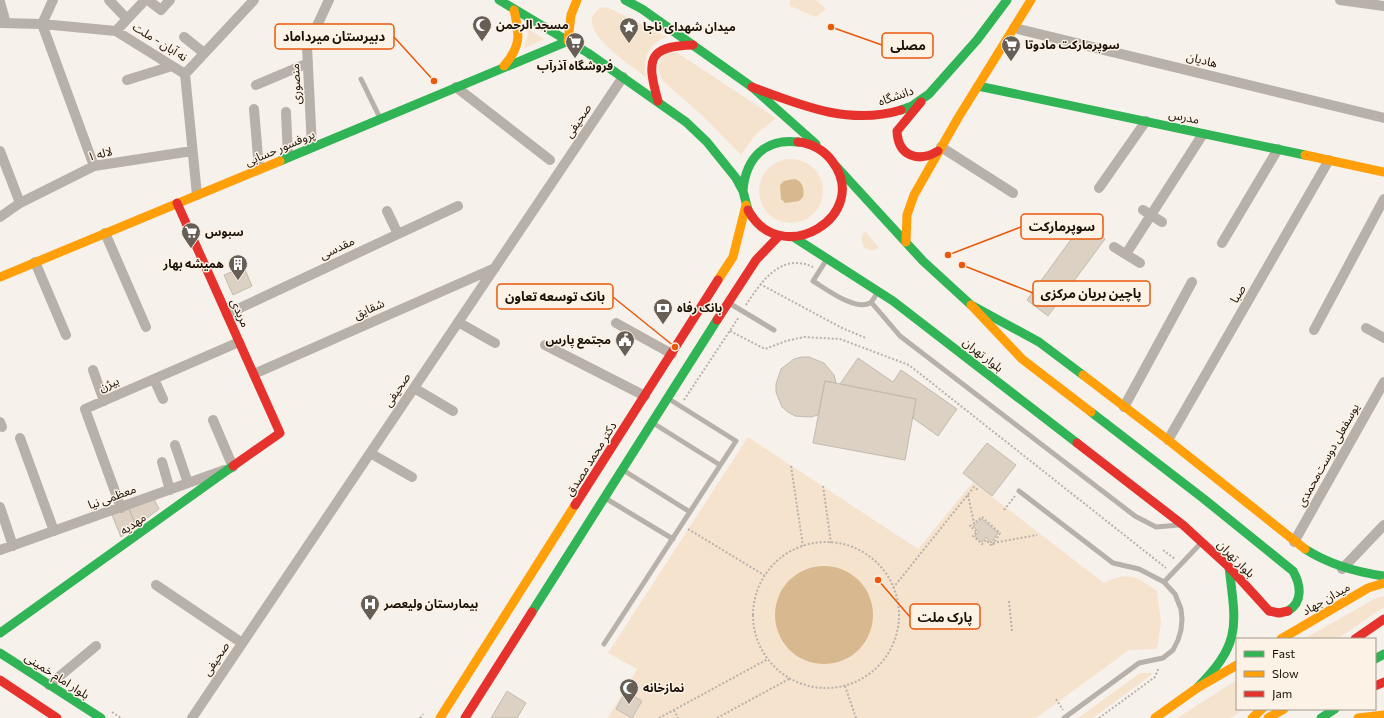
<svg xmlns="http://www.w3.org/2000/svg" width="1384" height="718" font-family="Commissioner,'Noto Sans Arabic',sans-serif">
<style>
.green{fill:#f6e3cd}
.water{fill:#d8b88e}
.building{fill:#dcd1c2;stroke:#c2bbb2}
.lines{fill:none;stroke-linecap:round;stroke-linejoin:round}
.path{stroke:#b8b2ab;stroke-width:2;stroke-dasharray:2 2;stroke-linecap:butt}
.lane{stroke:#b8b1aa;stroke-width:5}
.street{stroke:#b8b1aa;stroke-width:10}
.fast{stroke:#30b455;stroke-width:9}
.slow{stroke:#ff9f0a;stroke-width:9}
.jam{stroke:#e5322d;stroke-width:9}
.labels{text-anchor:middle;stroke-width:3;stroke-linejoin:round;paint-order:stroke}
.poi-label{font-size:12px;font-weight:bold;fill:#191006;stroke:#fcf2e6;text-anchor:start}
.street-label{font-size:12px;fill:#191006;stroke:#fcf2e6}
.leader{fill:none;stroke:#e8590c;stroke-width:1.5}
.callout-dot{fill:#e8590c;stroke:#fcf2e6;stroke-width:1.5}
.callout{fill:#fcf2e6;stroke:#e8590c;stroke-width:1.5}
.callout-label{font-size:13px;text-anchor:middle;font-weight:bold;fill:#191006}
</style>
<rect width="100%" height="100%" fill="#f7f1eb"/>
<path class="green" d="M790 0H816L826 9 816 17 790 6Z
M602 7 609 8 667 37C649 43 641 59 647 78 632 66 567 26 602 7Z
M527 28 544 39 523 49 528 35Z
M676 52 776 118 756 134 741 155 705 118 663 81C656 70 658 64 664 53Z
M759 191a32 32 0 1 1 64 0a32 32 0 1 1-64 0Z
M865 231 879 248 871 251 864 247 861 239Z
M748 437 918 549 973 482 1104 583C1128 570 1137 577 1157 591L1161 623 1157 649 1129 650 1036 718H608L637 669 608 653Z
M1384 596V607L1337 639H1304L1376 598Z
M1140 673H1154L1093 718H1078Z
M1237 680V709H1245L1230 718H1177Z"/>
<path class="water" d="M794 179C802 180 805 189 803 197L799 201 785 203 781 199 780 185 784 181Z
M775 615a49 49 0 1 1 98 0a49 49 0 1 1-98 0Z"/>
<path class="building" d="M1083 223 1105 239 1048 316 1027 300Z
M244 267 252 286 233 295 224 275Z
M802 357H809L824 363 834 375 836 383 825 381 818 415 811 417 795 416 788 412 782 407 776 392V384L781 369 794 359Z
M858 358 893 382 901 370 957 409 938 436 913 418 916 399 840 384Z
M825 381 916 399 905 460 813 443Z
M987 443 1016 465 992 496 963 473Z
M154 499 159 509 136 526 129 509Z
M129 509 136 526 121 537 112 515Z
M982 519 998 533 991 543 986 537 982 542 975 536 979 532 973 526Z
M507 691 526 703 517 718H491Z
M626 691 642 701 632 718 616 709Z"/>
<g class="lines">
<path class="path" d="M760 284 842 328 866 338
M746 305C761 282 781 252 813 267
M730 331 765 349 786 341 804 337 840 339 909 365 1166 568
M684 400 739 317
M791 466 803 546
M823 486 831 543
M968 495 974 523 970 526 977 532 973 536 982 544 986 540 992 546 1000 533 982 517 974 523
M1004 510 1015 496
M688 529 764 575
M753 615a73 73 0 1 1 146 0a73 73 0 1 1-146 0Z
M993 543 1037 535
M1163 550 1175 559
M893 588 974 487 978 490
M1009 601 1012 631
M845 686 856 718
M1056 699 1063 710
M674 710 678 718
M112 712 121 718
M420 718 423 714
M659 718 768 659
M717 718 789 679
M1099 718 1155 677 1159 667"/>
<path class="lane" d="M361 79 380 118
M827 259 813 281C826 289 855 311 870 303 873 301 875 296 877 293
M871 302 900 336 1135 516 1156 527 1179 525
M729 303 774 330
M653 423 720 465
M623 470 690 512
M1019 491 1113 563 1139 569 1164 582 1175 594 1181 609 1182 619 1181 630 1178 640 1173 650 1163 658 1139 663 1064 718
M605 498 673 539
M1164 582 1202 542
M604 644 736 441 669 399"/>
<path class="street" d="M53 0 42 24 94 166
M109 0 127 19
M148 0 161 10 170 0
M1340 0 1384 6
M0 2 6 23
M0 23 42 24 116 31 185 74 197 195
M1014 28 1384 118
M116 31 145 0
M184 37 204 53
M185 74 254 0
M127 80 172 66
M256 85 308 63
M456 87 550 160
M254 109 259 169
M286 112 288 157
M312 147 307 47 329 0
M941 147 1013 193
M0 151 20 203
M1099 188 1146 121
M1143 210 1162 222
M387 211 398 234
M0 217 20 203 94 166 192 151
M105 233 146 327
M1222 243 1278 149
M1114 247 1140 263
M1126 254 1203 134
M35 262 66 335
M227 314 458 206
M458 322 495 343
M616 323 672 354
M1366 328 1384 338
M1314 330 1384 199
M545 345 645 396
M93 370 104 401
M254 374 495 268
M154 379 163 399
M414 388 453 411
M1124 407 1192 282
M0 422 2 427
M20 438 54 531
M1168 440 1329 160
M175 445 188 483
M370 453 412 477
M162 462 170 490
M0 507 13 546
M121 508 85 409 239 342
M1294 542 1384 382
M0 550 233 467 213 420
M1342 569 1384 525
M156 585 242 643
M49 685 96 646
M192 718 623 77"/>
<path class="fast" d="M499 0 588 53 686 122 707 142 736 178 743 191 748 210
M625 0 642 9 752 87 816 144
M978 86 1305 155
M901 110 912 106 929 94 977 40 1007 0
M280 161 568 41
M835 165 923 261 971 305 1039 342 1083 375
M743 190C746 158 765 138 798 142
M795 238 893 301 1077 443
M1091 412 1204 499 1293 571C1301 585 1303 602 1288 611
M1305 549C1330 565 1355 572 1384 576
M532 612 717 320
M0 633 233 466
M0 653 101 718
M1375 659 1384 654
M1197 688C1242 643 1236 626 1229 567
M1321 718 1335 709"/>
<path class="slow" d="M568 41 571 15 577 0
M504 66C521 46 520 35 514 10
M1305 155 1384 172
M906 242 907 215 914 195 958 118 1031 0
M0 277 280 161
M718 280 733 257 746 205
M971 305 1022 359 1091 412
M1083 375 1168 440 1305 549
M1281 639 1368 588 1384 583
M440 718 575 505
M1155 718 1197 688 1237 665
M1252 718 1262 709
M1268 718 1284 709
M1358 718 1384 715"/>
<path class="jam" d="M752 87C800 105 849 126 901 110
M658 101C647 61 646 46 693 45
M921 102 897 131C898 156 918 163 938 151
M177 203 280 433 233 466
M748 210C781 271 873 215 832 161 824 150 811 143 798 142
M717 320 756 260 779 236
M1077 443 1183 525 1229 567 1269 611 1279 613 1288 611
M575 505 718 280
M1355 639 1384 619
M0 680 57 718
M1375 686 1384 682
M465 718 532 612"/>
</g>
<defs>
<g id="mosque-pin" transform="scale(1)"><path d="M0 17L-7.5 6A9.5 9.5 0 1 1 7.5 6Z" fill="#675f56" stroke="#fcf2e6"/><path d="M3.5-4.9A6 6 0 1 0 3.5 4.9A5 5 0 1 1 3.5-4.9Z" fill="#fff"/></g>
<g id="sight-pin" transform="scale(1)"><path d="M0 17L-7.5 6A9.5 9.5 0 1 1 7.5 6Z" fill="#675f56" stroke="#fcf2e6"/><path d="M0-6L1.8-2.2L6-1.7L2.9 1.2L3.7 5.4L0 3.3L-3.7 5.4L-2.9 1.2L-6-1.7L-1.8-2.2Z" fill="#fff"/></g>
<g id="supermarket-pin" transform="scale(1)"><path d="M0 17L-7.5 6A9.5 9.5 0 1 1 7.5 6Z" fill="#675f56" stroke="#fcf2e6"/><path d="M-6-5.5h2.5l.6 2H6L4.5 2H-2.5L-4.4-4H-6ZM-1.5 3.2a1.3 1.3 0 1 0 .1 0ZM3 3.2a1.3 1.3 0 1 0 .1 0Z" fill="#fff"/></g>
<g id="building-pin" transform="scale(1)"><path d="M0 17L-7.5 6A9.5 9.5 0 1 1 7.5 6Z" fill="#675f56" stroke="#fcf2e6"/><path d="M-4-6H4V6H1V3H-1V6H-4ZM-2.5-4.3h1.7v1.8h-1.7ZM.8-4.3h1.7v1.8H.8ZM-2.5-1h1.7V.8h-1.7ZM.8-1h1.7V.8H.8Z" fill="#fff"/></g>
<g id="bank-pin" transform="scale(1)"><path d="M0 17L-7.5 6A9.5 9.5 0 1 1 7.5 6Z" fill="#675f56" stroke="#fcf2e6"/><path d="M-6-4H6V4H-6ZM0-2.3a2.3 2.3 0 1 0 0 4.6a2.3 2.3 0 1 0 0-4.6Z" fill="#fff"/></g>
<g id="civic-pin" transform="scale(1)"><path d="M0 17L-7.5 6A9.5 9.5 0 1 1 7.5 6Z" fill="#675f56" stroke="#fcf2e6"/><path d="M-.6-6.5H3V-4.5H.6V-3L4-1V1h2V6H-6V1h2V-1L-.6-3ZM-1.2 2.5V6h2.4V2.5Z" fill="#fff"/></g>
<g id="hospital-pin" transform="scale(1)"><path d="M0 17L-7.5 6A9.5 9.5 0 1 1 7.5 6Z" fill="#675f56" stroke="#fcf2e6"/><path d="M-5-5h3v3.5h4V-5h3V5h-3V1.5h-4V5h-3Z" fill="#fff"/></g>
</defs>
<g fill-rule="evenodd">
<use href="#mosque-pin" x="482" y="25"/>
<use href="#sight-pin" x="629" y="27"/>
<use href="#supermarket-pin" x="575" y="42"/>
<use href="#supermarket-pin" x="1011" y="45"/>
<use href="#supermarket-pin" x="191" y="232"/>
<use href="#building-pin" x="238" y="264"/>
<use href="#bank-pin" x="663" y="308"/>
<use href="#civic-pin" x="625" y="340"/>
<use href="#hospital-pin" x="370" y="604"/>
<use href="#mosque-pin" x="629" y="688"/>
</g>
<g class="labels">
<g class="poi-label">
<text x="496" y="29">مسجد الرحمن</text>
<text x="643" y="31">میدان شهدای ناجا</text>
<text x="1025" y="49">سوپرمارکت مادوتا</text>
<text x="575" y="70" text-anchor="middle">فروشگاه آذرآب</text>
<text x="205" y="236">سبوس</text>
<text x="224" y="268" text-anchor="end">همیشه بهار</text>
<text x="677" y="312">بانک رفاه</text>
<text x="611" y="344" text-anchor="end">مجتمع پارس</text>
<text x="384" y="608">بیمارستان ولیعصر</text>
<text x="643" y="692">نمازخانه</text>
</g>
<g class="street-label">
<text transform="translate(160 42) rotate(32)" y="4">نه آبان - ملت</text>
<text transform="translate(1202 60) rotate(14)" y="4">هادیان</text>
<text transform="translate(296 84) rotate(-93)" y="4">منصوری</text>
<text transform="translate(896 96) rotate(-19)" y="4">دانشگاه</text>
<text transform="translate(1184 117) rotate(12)" y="4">مدرس</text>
<text transform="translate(578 121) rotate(-56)" y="4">صحیفی</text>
<text transform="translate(280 148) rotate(-23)" y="4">پروفسور حسابی</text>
<text transform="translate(100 154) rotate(-14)" y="4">لاله ۱</text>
<text transform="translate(337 248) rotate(-25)" y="4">مقدسی</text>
<text transform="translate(1238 294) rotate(-60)" y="4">صبا</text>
<text transform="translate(369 309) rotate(-24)" y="4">شقایق</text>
<text transform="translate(240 313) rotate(66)" y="4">مریدی</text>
<text transform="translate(983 355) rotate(38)" y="4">بلوار تهران</text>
<text transform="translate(109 384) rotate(-23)" y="4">بیژن</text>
<text transform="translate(397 390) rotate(-56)" y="4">صحیفی</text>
<text transform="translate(1328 455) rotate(-61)" y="4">یوسفعلی دوست‌محمدی</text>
<text transform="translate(591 459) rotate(-58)" y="4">دکتر محمد مصدق</text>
<text transform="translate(112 497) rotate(-20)" y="4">معظمی نیا</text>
<text transform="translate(133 524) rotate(-35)" y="4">مهدیه</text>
<text transform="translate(1236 559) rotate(45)" y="4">بلوار تهران</text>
<text transform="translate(1326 599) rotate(-30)" y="4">میدان جهاد</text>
<text transform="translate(216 659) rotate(-56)" y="4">صحیفی</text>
<text transform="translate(57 676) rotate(33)" y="4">بلوار امام خمینی</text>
</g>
</g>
<path class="leader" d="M434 81L394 37M831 27L882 45M948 255L1021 227M962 265L1033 293M675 347L613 297M878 580L910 617"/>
<g class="callout-dot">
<circle cx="434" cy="81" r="4"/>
<circle cx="831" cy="27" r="4"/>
<circle cx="948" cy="255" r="4"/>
<circle cx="962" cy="265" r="4"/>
<circle cx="675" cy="347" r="4"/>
<circle cx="878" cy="580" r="4"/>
</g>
<g class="callout">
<rect x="275" y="24" width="119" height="25" rx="4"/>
<rect x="882" y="33" width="51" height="25" rx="4"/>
<rect x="1021" y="214" width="82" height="25" rx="4"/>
<rect x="1033" y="281" width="117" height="25" rx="4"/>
<rect x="497" y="284" width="116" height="25" rx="4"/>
<rect x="910" y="604" width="70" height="25" rx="4"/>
</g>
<g class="callout-label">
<text x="334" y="41">دبیرستان میرداماد</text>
<text x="908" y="50">مصلی</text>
<text x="1062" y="231">سوپرمارکت</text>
<text x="1091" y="298">پاچین بریان مرکزی</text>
<text x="555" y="301">بانک توسعه تعاون</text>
<text x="945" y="622">پارک ملت</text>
</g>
<rect x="1236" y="638" width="140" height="72" fill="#fcf2e6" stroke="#a1988c"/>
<rect x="1244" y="651" width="20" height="6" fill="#30b455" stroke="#a1988c"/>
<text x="1272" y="658" font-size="12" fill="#191006">Fast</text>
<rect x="1244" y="671" width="20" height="6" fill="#ff9f0a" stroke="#a1988c"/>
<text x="1272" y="678" font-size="12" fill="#191006">Slow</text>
<rect x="1244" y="691" width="20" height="6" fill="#e5322d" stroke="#a1988c"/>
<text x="1272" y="698" font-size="12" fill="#191006">Jam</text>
</svg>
